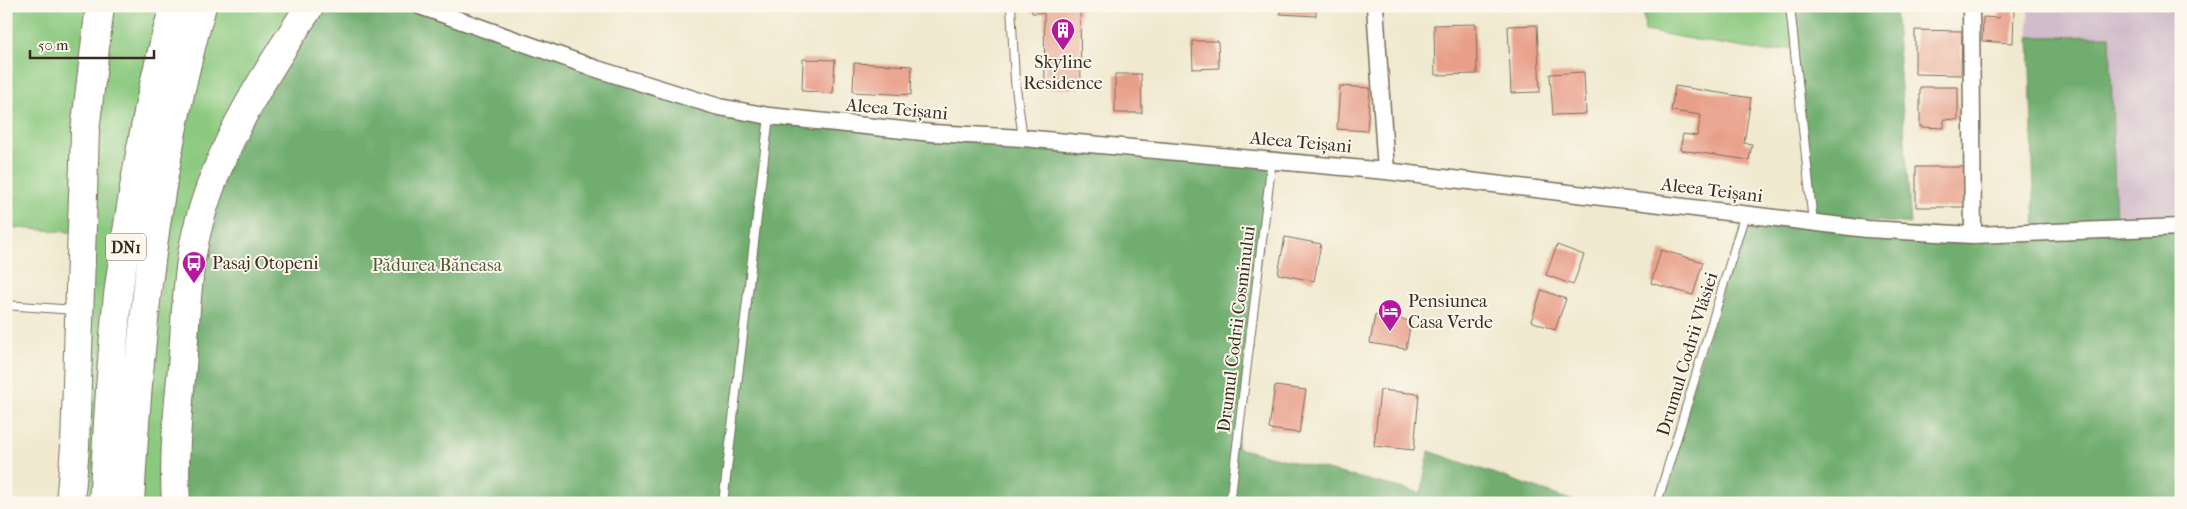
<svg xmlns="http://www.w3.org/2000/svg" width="2187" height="509" font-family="'IM FELL French Canon',serif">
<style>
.industrial{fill:#d1bdca}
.green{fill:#8bc97f;stroke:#637a4e}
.forest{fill:#70ad6e;stroke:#566c46}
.building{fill:#e89f89}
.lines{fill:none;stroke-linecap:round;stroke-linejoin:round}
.lane-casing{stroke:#7a6d5c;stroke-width:10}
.street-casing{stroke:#7a6d5c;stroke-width:19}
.highway-casing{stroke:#7a6d5c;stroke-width:30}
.lane{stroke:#fff;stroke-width:8}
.street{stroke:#fff;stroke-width:16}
.highway{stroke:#fff;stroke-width:28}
.labels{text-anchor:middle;stroke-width:4;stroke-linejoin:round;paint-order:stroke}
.shield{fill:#fbf7ec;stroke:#75685c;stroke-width:1}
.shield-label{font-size:16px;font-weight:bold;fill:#3b2a1e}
.poi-label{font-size:18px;fill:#3b2a1e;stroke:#fbf7ec;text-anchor:start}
.street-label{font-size:18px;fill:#3b2a1e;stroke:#fbf7ec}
.park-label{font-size:18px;fill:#535a3b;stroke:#fbf7ec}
</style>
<rect width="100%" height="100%" fill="#fbf7ec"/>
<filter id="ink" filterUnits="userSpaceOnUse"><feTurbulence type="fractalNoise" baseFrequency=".02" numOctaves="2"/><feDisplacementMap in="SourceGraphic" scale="10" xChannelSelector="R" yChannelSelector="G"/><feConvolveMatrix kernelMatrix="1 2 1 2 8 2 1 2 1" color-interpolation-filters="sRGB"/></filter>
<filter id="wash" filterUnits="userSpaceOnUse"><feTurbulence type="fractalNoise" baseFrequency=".0096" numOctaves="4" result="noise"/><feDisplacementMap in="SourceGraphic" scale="20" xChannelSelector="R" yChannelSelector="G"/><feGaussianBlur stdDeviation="1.12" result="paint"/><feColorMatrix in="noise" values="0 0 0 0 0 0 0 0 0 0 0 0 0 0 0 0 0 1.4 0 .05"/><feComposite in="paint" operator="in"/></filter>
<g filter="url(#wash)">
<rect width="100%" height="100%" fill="#f0e9cf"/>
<path class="industrial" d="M2028 6H2181V227L2035 234Z"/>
<path class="green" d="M6 6H174L159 58 103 503H70L81 233 6 227Z
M202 6H310L176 503H130Z
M1643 6H1790L1795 47 1768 52 1645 31Z"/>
<path class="forest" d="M310 6H420L719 107 1272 159 1237 448 1421 493 1429 451 1579 503H176L199 224Z
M1790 6H1895L1911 224 1812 216Z
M2110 36 2116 226 2035 228 2029 37Z
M1745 214 1867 229 2181 226V503H1657Z"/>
<g id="blocks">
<path class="building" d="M1032 6H1080L1081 88 1045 89 1044 13H1032Z
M1280 6H1316V16L1280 14Z
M2169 6H2181V13H2169Z
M2000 9 2014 10 2013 43 1982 41 1983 17 1999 18Z
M1476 24 1477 74 1435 75 1434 25Z
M1537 25 1540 92 1511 93 1508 26Z
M1915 30 1962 31 1961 75 1915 74Z
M1192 41H1218L1219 68 1193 69Z
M803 59 835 60 833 93 802 91Z
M854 63 912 66 911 95 853 92Z
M1584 72 1586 114 1553 115 1550 74Z
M1115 74H1141L1142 113H1115Z
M1340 86 1370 88 1367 131 1337 129Z
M1675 86 1751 98 1744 143 1752 144 1749 160 1680 150 1683 134 1697 136 1701 115 1671 111Z
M1920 87H1958V120L1944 119V128L1920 127Z
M1916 167H1966V207H1916Z
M1285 237 1321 244 1314 281 1278 274Z
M1557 245 1584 255 1573 285 1546 275Z
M1661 250 1703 262 1693 295 1651 283Z
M1542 290 1566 299 1555 330 1531 321Z
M1375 315 1411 321 1406 349 1370 343Z
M1275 386 1306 390 1299 433 1269 429Z
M1380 390 1419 394 1414 450 1374 446Z"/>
</g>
</g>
<g filter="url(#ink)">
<use href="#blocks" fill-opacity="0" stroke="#7a6d5c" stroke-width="1"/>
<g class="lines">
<g class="lane-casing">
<path id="lane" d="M1011 6 1015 81 1023 138
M1790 6 1813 223
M6 305 74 310
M723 503 769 116
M1230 503 1272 159
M1657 503 1745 214"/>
</g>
<g class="street-casing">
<path id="street" d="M420 6 597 69 719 107 769 116 932 133 1023 138 1386 171 1867 229 1973 235 2181 227
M1375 6 1386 171
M1971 6 1973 235"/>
</g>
<g class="highway-casing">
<path id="highway" d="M70 503 75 447 85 131 100 6
M103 503C108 434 110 363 118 295 131 198 147 100 174 6
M130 503C139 335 156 168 202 6
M176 503C173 457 178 412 182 367 185 330 186 291 192 254 208 163 260 81 310 6"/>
</g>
<use href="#lane" class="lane"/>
<use href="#street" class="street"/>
<use href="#highway" class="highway"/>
</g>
</g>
<defs>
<g id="building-pin" transform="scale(1.25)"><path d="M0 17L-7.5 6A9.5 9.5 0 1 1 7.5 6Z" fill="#b5179e" stroke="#fbf7ec"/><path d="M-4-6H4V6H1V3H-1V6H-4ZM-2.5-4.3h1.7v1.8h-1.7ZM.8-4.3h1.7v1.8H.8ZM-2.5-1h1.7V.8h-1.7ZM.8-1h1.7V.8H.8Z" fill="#fff"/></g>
<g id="bus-pin" transform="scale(1.25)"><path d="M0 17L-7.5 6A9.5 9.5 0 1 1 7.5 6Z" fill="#b5179e" stroke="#fbf7ec"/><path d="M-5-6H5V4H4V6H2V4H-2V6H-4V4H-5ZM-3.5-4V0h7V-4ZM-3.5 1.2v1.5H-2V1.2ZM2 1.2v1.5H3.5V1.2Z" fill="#fff"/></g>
<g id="hotel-pin" transform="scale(1.25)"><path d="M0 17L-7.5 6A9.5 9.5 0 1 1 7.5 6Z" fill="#b5179e" stroke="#fbf7ec"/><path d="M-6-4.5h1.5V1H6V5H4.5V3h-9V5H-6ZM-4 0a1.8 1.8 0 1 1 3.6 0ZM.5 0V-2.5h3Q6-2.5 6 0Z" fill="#fff"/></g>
</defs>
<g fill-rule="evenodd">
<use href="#building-pin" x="1063" y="30"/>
<use href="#bus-pin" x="194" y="263"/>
<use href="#hotel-pin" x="1390" y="311"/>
</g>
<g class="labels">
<rect class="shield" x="106" y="233.5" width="40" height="27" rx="4"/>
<g class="shield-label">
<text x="126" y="253">DN1</text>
</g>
<g class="poi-label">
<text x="1063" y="68" text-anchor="middle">Skyline<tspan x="1063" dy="21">Residence</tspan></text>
<text x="212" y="269">Pasaj Otopeni</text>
<text x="1408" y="307">Pensiunea<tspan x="1408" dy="21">Casa Verde</tspan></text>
</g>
<g class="street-label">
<text transform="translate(897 109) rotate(5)" y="6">Aleea Teișani</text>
<text transform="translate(1301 142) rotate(5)" y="6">Aleea Teișani</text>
<text transform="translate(1712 190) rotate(7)" y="6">Aleea Teișani</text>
<text transform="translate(1236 329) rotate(-83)" y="6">Drumul Codrii Cosminului</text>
<text transform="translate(1687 354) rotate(-73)" y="6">Drumul Codrii Vlăsiei</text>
</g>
<g class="park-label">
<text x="437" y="271">Pădurea Băneasa</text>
</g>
</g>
<rect width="2187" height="509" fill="none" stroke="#fbf7ec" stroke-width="25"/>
<path d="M30 50v8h124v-8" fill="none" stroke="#3b2a1e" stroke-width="2.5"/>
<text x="38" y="50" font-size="15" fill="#3b2a1e" stroke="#fbf7ec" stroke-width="4" paint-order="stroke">50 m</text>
</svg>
